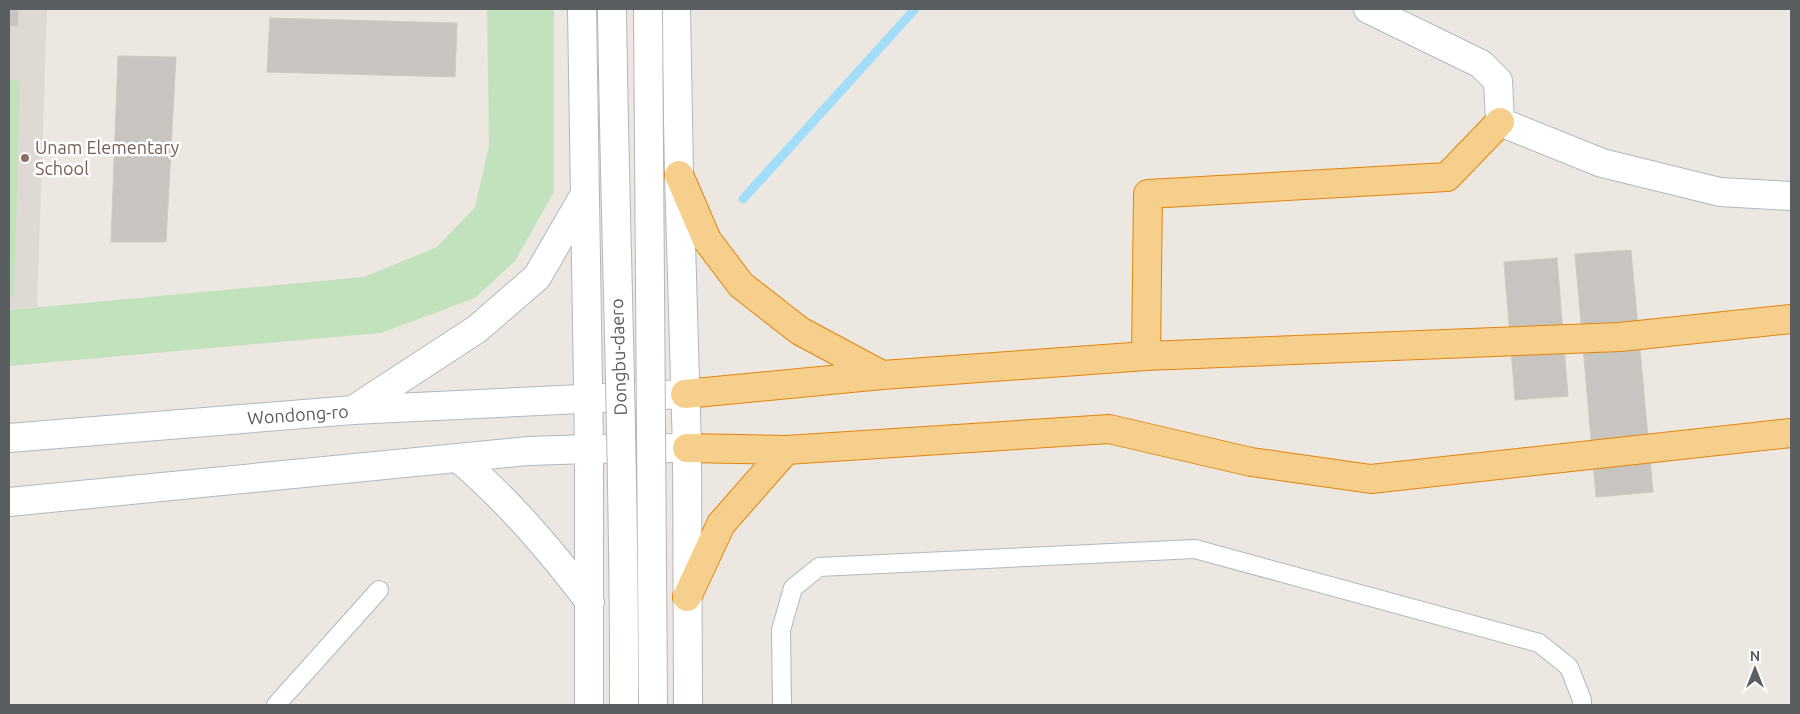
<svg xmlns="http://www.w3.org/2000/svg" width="1800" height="714" font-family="Ubuntu,sans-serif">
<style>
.education{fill:#ded9d2}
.green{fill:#c2e2be}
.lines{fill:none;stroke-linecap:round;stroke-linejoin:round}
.stream{stroke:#a2defa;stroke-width:9}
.building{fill:#c8c5c0;stroke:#d0c9bf}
.service-casing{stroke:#b3b7bb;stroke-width:20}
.minor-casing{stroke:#b3b7bb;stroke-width:30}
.tertiary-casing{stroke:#b3b7bb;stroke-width:30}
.secondary-casing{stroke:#b2b6bb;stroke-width:30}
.motorway-casing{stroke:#e1850c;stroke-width:30}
.service{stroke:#fff;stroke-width:18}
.minor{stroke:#fff;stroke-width:28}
.tertiary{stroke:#fff;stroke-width:28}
.secondary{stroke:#fff;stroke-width:28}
.motorway{stroke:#f7cf8c;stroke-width:28}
.secondary-bridge-casing{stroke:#b2b6bb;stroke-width:30;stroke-linecap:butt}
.secondary-bridge{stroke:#fff;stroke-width:28}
.education-dot{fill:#8d6e63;stroke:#fff;stroke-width:2}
.labels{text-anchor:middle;stroke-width:5;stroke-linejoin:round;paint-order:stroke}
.education-label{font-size:18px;fill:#785e54;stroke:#fff;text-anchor:start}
.street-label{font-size:18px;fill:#595e61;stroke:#fff}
</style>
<rect width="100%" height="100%" fill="#ece8e1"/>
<path class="education" d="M9 9H47L37 307 9 310Z"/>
<path class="green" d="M487 9H554V192L515 261 475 298 381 333 9 366V310L364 277 437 247 475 207 489 146Z
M9 80H20L14 296H9Z"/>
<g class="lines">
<path class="stream" d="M743 199 915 9"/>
</g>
<path class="building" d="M9 9H18V26H9Z
M270 18 457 23 455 77 267 72Z
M118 56 176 57 166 242H111Z
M1631 250 1653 492 1596 497 1575 254Z
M1557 258 1568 396 1515 400 1504 262Z"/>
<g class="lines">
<g class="service-casing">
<path id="service" d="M276 705 379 590
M782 705 781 630 793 588 819 567 1195 549 1539 643 1569 667 1582 700V705"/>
</g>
<g class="minor-casing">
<path id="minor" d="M1368 9 1481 64 1498 81 1500 122 1602 163 1720 192 1791 196"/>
</g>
<g class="tertiary-casing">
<path id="tertiary" d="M9 438 353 410 685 394
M9 502 528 451 589 449 687 448"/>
</g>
<g class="secondary-casing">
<path id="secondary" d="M582 9 589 449V705
M676 9 679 175 687 448 688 705
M353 410 477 329 537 277 585 194
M458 458C508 500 550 550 590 602"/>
</g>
<g class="motorway-casing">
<path id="motorway" d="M679 175 707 240 741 285 800 331 882 375
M1146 356 1148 194 1447 177 1500 122
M685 394 882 375 1146 356 1620 337 1791 319
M687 448 786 450 1109 429 1251 462 1371 479 1791 433
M687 597 721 524 786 450"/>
</g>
<use href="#service" class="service"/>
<use href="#minor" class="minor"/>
<use href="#tertiary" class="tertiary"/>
<use href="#secondary" class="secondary"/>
<use href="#motorway" class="motorway"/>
<g class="secondary-bridge-casing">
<path id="secondary-bridge" d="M612 9C615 241 625 473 624 705
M648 9 653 705"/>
</g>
<use href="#secondary-bridge" class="secondary-bridge"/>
</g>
<circle class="education-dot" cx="25" cy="158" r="5"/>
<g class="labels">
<g class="education-label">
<text x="35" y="154">Unam Elementary<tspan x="35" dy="21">School</tspan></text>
</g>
<g class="street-label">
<text transform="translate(619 357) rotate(-92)" y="6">Dongbu-daero</text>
<text transform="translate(298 415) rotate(-4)" y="6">Wondong-ro</text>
</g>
</g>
<rect width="1800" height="714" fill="none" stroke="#595e61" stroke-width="20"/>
<g transform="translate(1755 669)" stroke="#ffffff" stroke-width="4" paint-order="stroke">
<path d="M0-4L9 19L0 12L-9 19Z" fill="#595e61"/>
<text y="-8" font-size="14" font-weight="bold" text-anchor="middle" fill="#595e61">N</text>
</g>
</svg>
